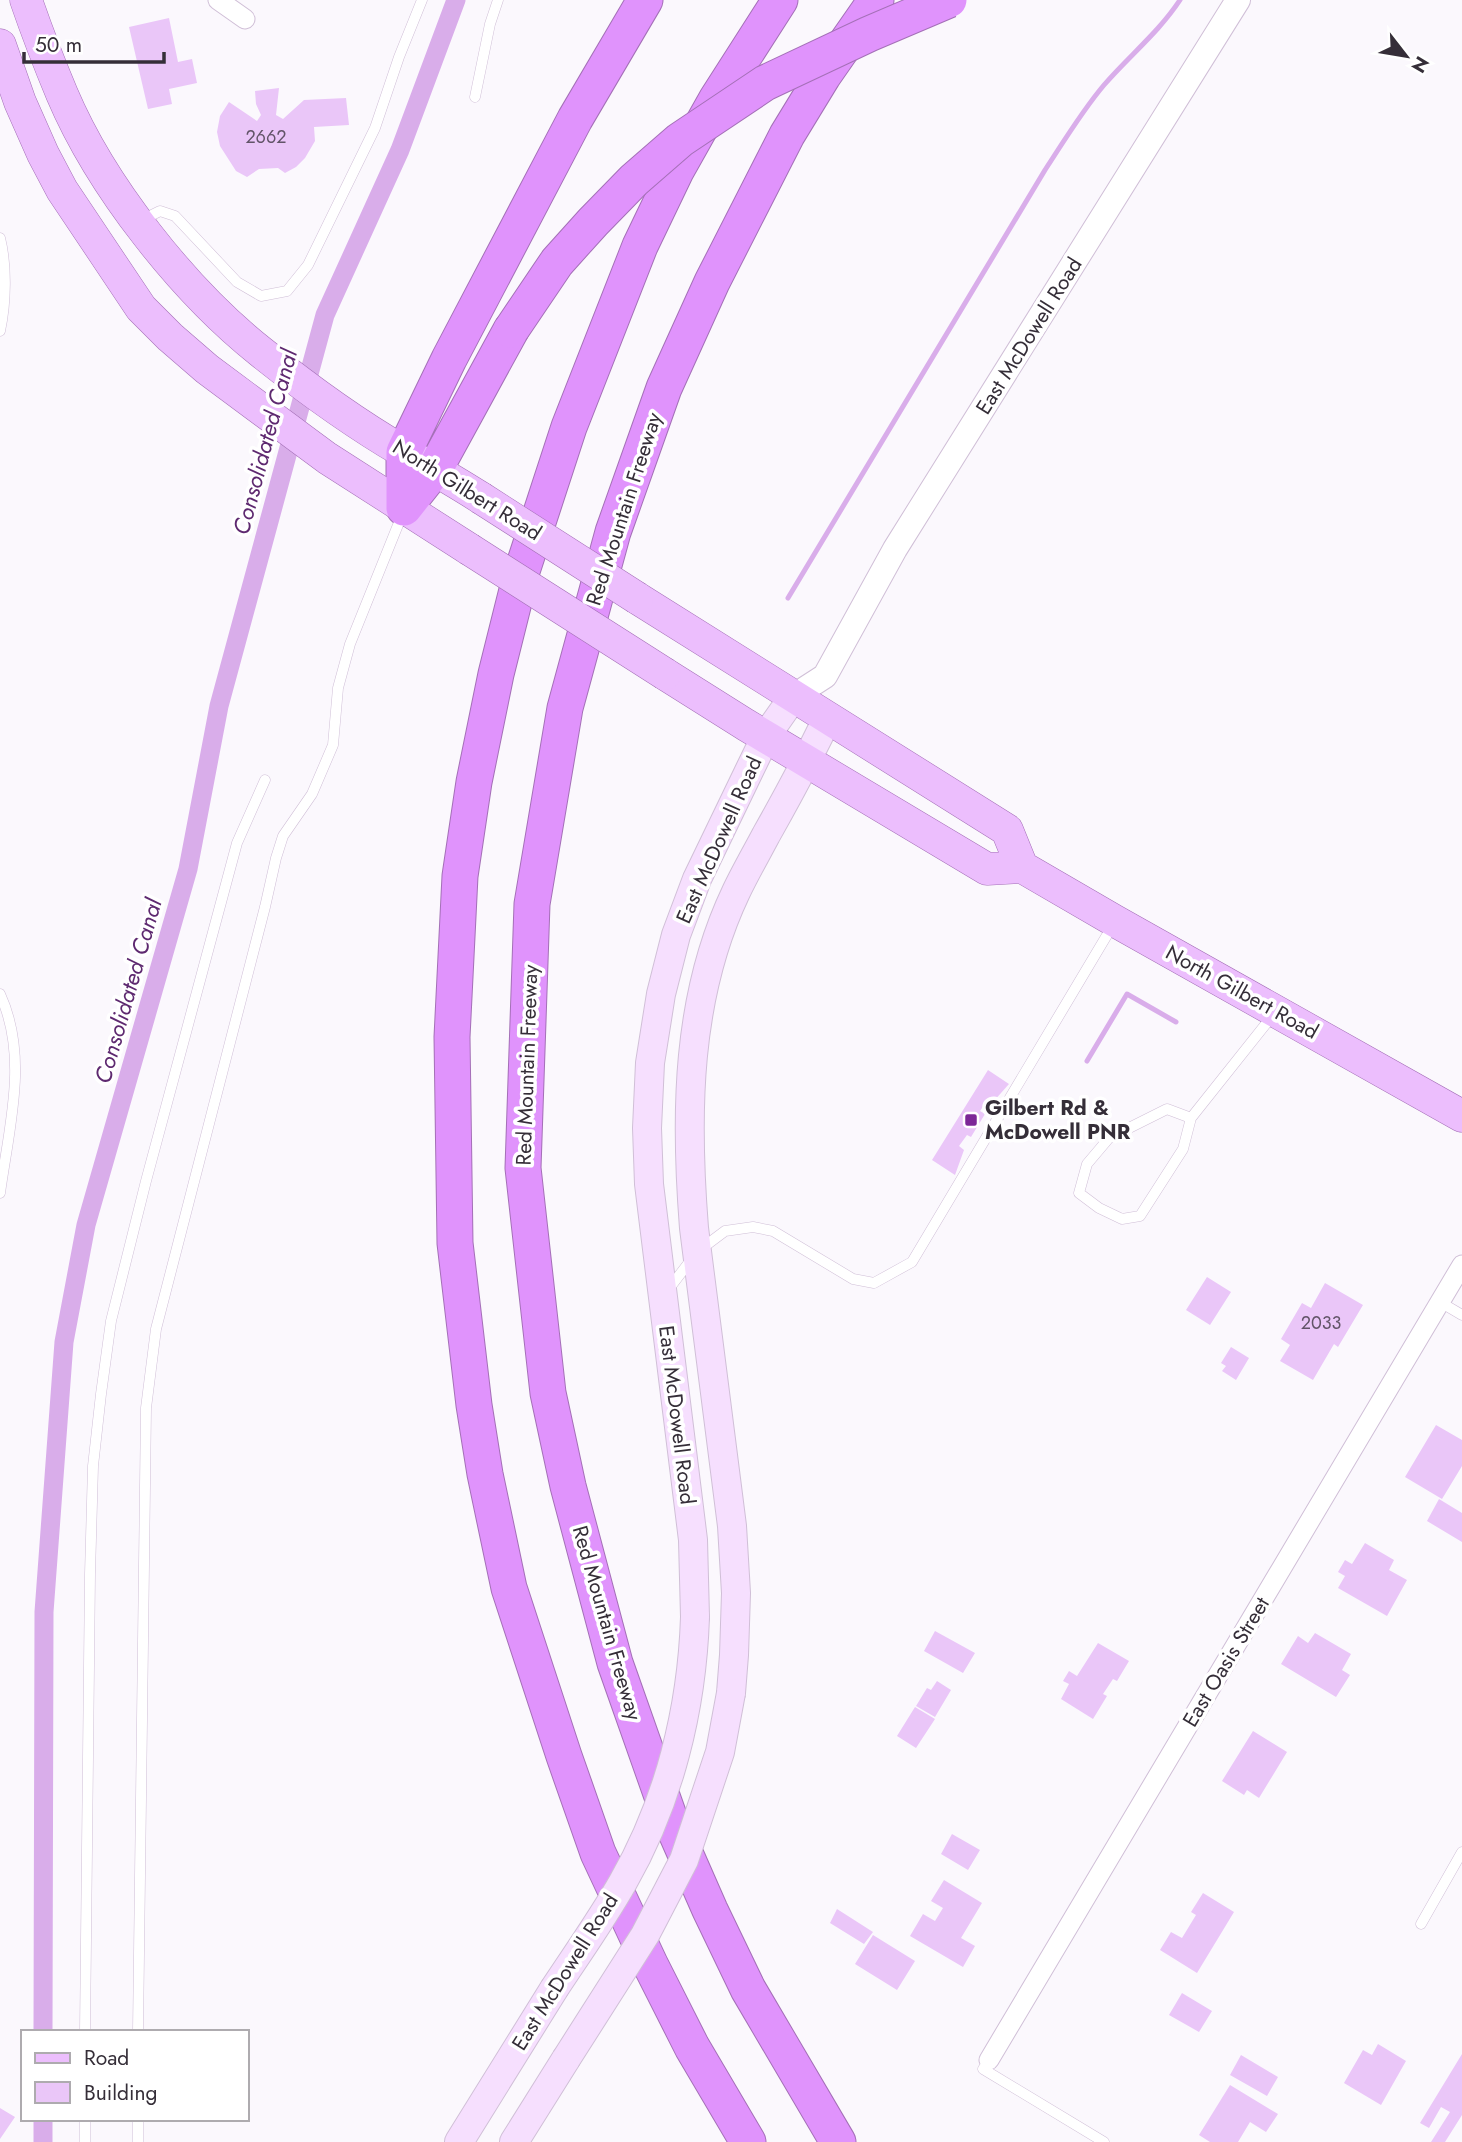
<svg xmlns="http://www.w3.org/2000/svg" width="1462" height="2142" font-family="Jost,sans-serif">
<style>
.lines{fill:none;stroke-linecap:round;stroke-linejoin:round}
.stream{stroke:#d9adea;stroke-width:5}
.canal{stroke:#d9adea;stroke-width:19}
.building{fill:#eac6f8}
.service-casing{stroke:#d0bfd7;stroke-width:11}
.minor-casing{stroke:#d0bfd7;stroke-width:21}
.tertiary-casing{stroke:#d0bfd7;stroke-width:26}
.secondary-casing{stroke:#d0bfd7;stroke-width:30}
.primary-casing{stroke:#a470b7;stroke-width:33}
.motorway-casing{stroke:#a470b7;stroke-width:37}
.service{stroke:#fff;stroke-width:10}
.minor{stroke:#fff;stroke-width:19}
.tertiary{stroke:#fff;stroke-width:24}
.secondary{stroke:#f6dffe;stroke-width:28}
.primary{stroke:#ecbefd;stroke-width:32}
.motorway{stroke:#e093fc;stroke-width:35}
.secondary-bridge-casing{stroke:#d0bfd7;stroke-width:30;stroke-linecap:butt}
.primary-bridge-casing{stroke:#a470b7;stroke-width:33;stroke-linecap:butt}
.motorway-bridge-casing{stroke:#a470b7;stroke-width:37;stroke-linecap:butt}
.secondary-bridge{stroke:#f6dffe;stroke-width:28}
.primary-bridge{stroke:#ecbefd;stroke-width:32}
.motorway-bridge{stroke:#e093fc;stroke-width:35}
.poi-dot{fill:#7c2797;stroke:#fff;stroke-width:2.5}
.labels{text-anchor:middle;stroke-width:7;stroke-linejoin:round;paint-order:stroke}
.number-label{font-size:18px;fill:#625468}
.street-label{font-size:21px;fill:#352e38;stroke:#fff}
.poi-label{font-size:21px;font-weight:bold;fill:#352e38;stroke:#fff;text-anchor:start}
.water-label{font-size:23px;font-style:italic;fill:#5e2970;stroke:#fff}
</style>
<rect width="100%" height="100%" fill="#fbf8fd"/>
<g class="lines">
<path class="stream" d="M788 598 1045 170C1064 141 1082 111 1104 85 1129 56 1159 32 1180 0
M1087 1061 1127 994 1176 1022"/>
<path class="canal" d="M43 2032 44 1612 64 1342 86 1225 188 869 219 706 325 315 400 150 456 0
M43 2142V2119"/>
</g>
<path class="building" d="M169 18 178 62 192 59 197 83 169 89 172 104 148 109 129 27Z
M279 88 276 115 283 119 304 100 346 98 349 125 314 127 315 141 305 158 296 167 285 173 278 168 259 169 247 177 236 171 220 146 217 132 220 116 229 102 257 121 261 115 256 104 255 91Z
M988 1070 1009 1084 993 1102 988 1099 980 1111 985 1114 971 1137 967 1135 959 1146 964 1150 955 1175 932 1160Z
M1207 1277 1231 1292 1210 1325 1186 1310Z
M1325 1283 1363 1305 1338 1347 1334 1344 1313 1380 1280 1361 1290 1345 1281 1339 1302 1303 1311 1308Z
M1231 1347 1249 1358 1236 1380 1222 1371 1226 1366 1221 1363Z
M1436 1425 1462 1440V1466L1442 1499 1405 1477Z
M1439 1499 1462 1513V1542L1427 1521Z
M1365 1543 1394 1560 1389 1570 1407 1580 1387 1616 1338 1588 1345 1576 1338 1572 1345 1560 1352 1564Z
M935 1631 975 1653 963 1673 924 1651Z
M1315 1633 1351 1654 1342 1670 1350 1675 1336 1697 1281 1664 1298 1636 1308 1643Z
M1098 1643 1129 1661 1117 1681 1113 1679 1103 1694 1107 1696 1093 1719 1061 1699 1069 1684 1063 1681 1069 1671 1077 1676Z
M937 1681 951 1690 935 1717 916 1706 927 1688 931 1690Z
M915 1707 935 1719 916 1748 897 1736Z
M1253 1731 1287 1752 1259 1798 1247 1790 1244 1795 1222 1781Z
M952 1834 980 1850 968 1870 941 1854Z
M944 1880 982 1903 961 1938 975 1946 963 1967 910 1936 923 1914 935 1921 943 1908 931 1901Z
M1203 1893 1234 1912 1197 1973 1160 1950 1171 1932 1182 1938 1196 1915 1191 1912Z
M837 1909 873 1932 864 1944 830 1923Z
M873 1935 915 1961 897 1990 855 1964Z
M1182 1993 1212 2011 1199 2032 1169 2015Z
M1378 2044 1406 2061 1381 2105 1344 2083 1363 2050 1372 2055Z
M1462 2054V2115L1445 2142H1431L1450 2112 1441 2107 1429 2128 1420 2123Z
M1241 2055 1278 2077 1267 2096 1230 2075Z
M1230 2085 1278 2114 1266 2132 1250 2122 1238 2142H1210L1199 2135Z
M0 2108 15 2117 0 2139Z"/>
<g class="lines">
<g class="service-casing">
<path id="service" d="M475 97 490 24 498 0
M142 220 160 211 175 216 237 282 261 296 287 291 308 265 375 128 399 57 422 0
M0 238C7 266 6 303 0 331
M0 994C29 1057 9 1127 0 1193
M1191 1118 1167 1109 1109 1138 1087 1164 1079 1193 1099 1208 1122 1219 1140 1216 1183 1149 1191 1118 1273 1015
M668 1290 697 1252 725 1231 753 1227 773 1231 853 1279 874 1283 912 1262 1113 925
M1440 1302 1462 1315
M1421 1924 1462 1852
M85 2032 90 1574 93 1466 101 1394 111 1321 146 1181 237 843 265 780
M138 2032 146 1408 156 1329 265 907 276 858 283 836 312 794 333 745 338 688 350 644 402 515
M989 2060 983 2069 1104 2142
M85 2119V2142
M138 2119V2142"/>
</g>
<g class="minor-casing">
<path id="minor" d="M218 0 245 19
M989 2060 1462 1265"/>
</g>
<g class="tertiary-casing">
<path id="tertiary" d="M794 696 825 676 895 549 1238 0"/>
</g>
<g class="secondary-casing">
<path id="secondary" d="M695 1617 693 1540 649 1184 647 1128 650 1063 661 994 676 935 697 879 750 769 766 736 794 696
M731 1693 734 1655 736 1593 732 1526 694 1228C685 1114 686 997 736 892 745 873 756 854 766 835 788 796 809 757 828 717
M459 2142 554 1989
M514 2142 566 2059"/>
</g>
<g class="primary-casing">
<path id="primary" d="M26 0C37 32 49 63 62 94 101 186 183 290 261 352 306 388 354 423 404 452 430 467 456 482 481 498
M0 45 20 102 43 154 62 190 141 308 170 337 207 369 250 401 327 458 469 549
M637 598 1007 830 1022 867
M665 674 746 725 987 869 1022 867 1115 921 1462 1116"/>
</g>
<g class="motorway-casing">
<path id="motorway" d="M404 508V452L449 359 575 119 645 0
M404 508 435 469 511 330
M748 2142 692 2047 650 1964 598 1853 564 1756 509 1588 485 1474 474 1405 455 1243 452 1037 460 876 474 782 496 674 521 574 569 427 640 246 676 171 716 100 780 0
M838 2142 748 1989 710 1910 670 1819 615 1663 568 1486 548 1393 523 1168 532 904 565 708 613 532 664 388 712 282 787 135 823 76 876 0"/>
</g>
<use href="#service" class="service"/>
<use href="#minor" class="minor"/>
<use href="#tertiary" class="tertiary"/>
<use href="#secondary" class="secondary"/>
<use href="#primary" class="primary"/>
<use href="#motorway" class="motorway"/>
<g class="secondary-bridge-casing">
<path id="secondary-bridge" d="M554 1989C577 1954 602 1919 623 1882 669 1802 692 1709 695 1617
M566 2059 645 1935 684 1860 720 1752 731 1693"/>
</g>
<g class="primary-bridge-casing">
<path id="primary-bridge" d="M481 498 637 598
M469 549 665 674"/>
</g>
<g class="motorway-bridge-casing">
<path id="motorway-bridge" d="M511 330 557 262 593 222 634 180 680 140 765 83 869 34 949 0"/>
</g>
<use href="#secondary-bridge" class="secondary-bridge"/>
<use href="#primary-bridge" class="primary-bridge"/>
<use href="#motorway-bridge" class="motorway-bridge"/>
</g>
<rect class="poi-dot" x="964" y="1113" width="14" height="14" rx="3.5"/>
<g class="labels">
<g class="number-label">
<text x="266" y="143">2662</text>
<text x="1321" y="1329">2033</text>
</g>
<g class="street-label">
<text transform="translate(1029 336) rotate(-58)" y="7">East McDowell Road</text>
<text transform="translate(467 490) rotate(32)" y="7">North Gilbert Road</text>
<text transform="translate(624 509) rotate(-72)" y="7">Red Mountain Freeway</text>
<text transform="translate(719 840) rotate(-66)" y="7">East McDowell Road</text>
<text transform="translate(1242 992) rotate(29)" y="7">North Gilbert Road</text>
<text transform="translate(527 1065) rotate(-88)" y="7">Red Mountain Freeway</text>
<text transform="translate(677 1415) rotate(83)" y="7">East McDowell Road</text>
<text transform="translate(607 1623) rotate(74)" y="7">Red Mountain Freeway</text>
<text transform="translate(1226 1662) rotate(-59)" y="7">East Oasis Street</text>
<text transform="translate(565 1972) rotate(-58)" y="7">East McDowell Road</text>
</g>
<g class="poi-label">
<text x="985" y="1115">Gilbert Rd &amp;<tspan x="985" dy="24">McDowell PNR</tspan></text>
</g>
<g class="water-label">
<text transform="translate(265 442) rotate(-75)" y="8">Consolidated Canal</text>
<text transform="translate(128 991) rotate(-74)" y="8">Consolidated Canal</text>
</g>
</g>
<rect x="21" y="2030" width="228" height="91" fill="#ffffff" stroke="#aeabaf" stroke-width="2"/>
<rect x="35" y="2053" width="35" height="10" fill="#ecbefd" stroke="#aeabaf" stroke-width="2"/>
<text x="84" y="2065" font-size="21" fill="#352e38">Road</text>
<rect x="35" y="2082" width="35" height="21" fill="#eac6f8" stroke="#aeabaf" stroke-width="2"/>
<text x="84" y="2100" font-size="21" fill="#352e38">Building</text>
<g transform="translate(1406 56) rotate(121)" stroke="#ffffff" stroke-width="5" paint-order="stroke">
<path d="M0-5L12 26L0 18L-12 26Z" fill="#352e38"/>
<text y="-10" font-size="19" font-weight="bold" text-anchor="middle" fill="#352e38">N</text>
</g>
<path d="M24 52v10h140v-10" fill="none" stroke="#352e38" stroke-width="3.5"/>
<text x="35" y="52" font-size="21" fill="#352e38" stroke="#ffffff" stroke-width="5" paint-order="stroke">50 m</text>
</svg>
